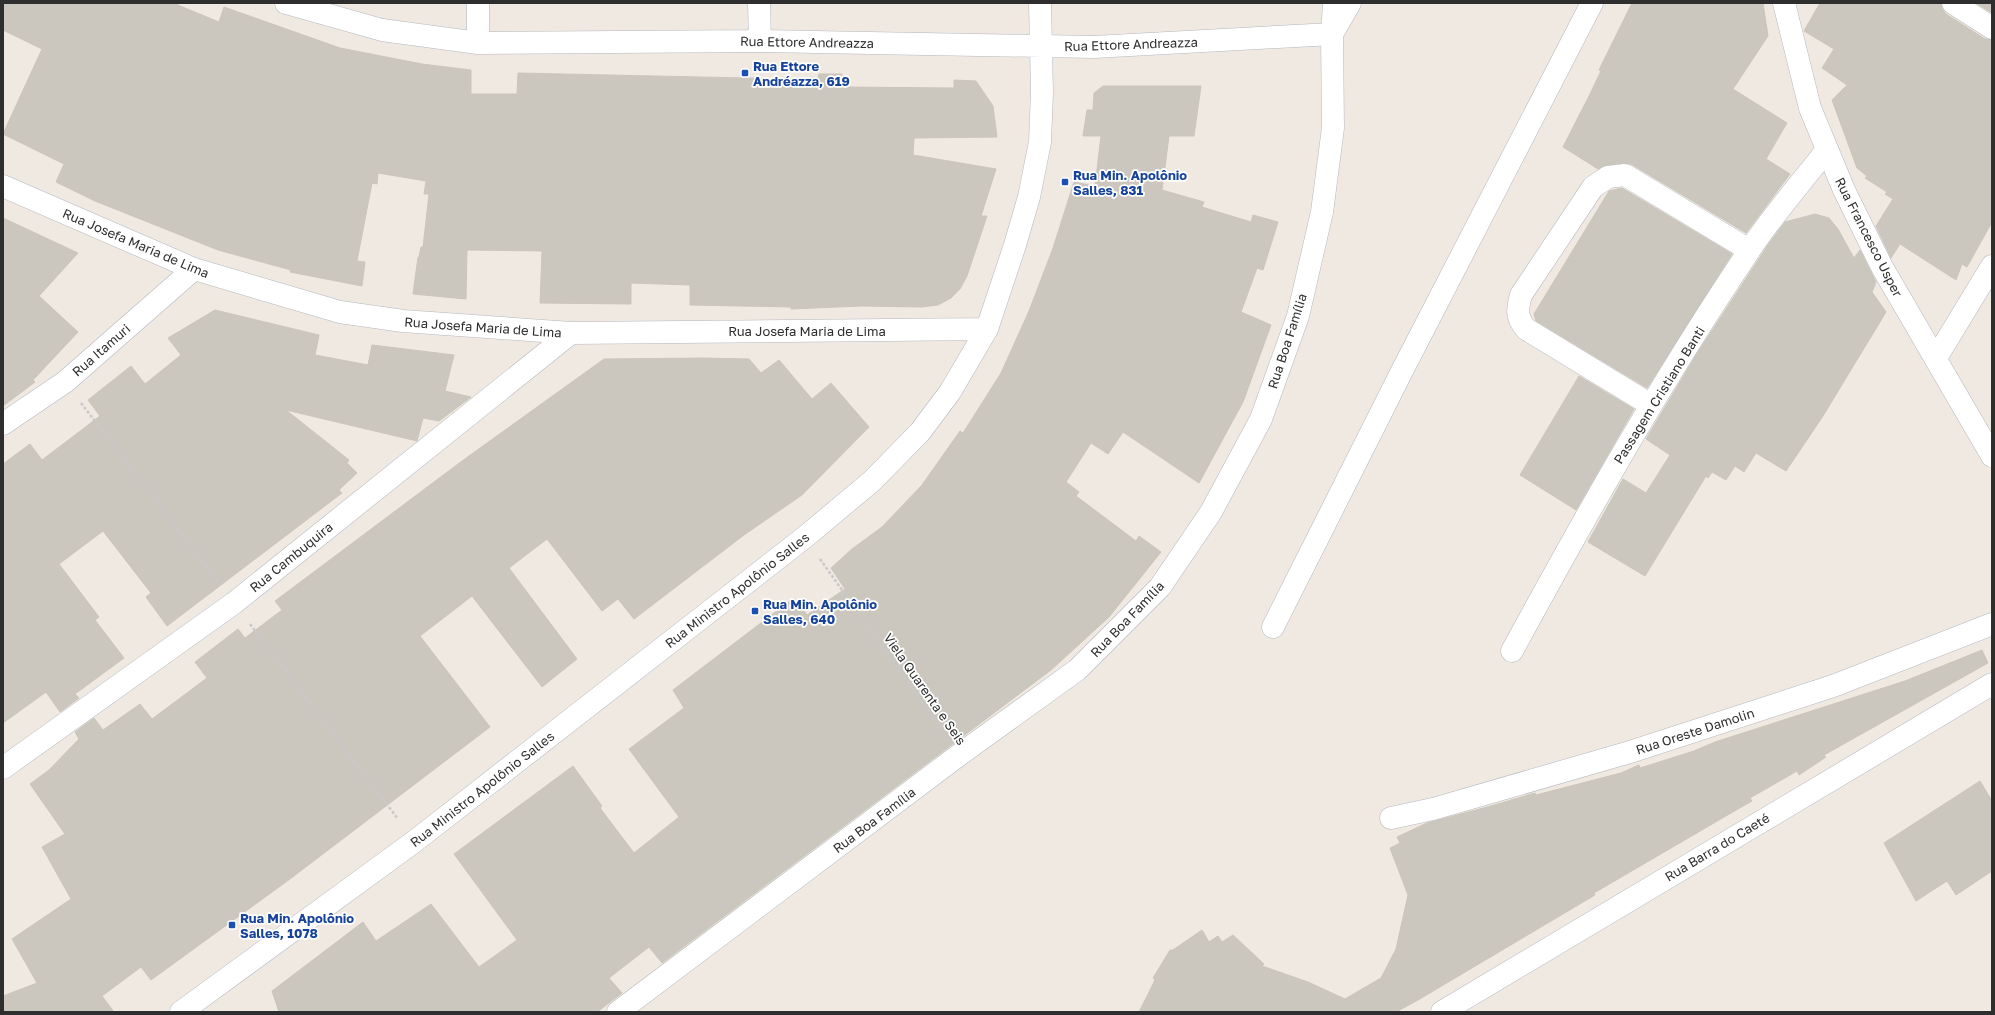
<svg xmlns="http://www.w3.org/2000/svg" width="1995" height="1015" font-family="'Golos Text',sans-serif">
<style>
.building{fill:#cbc7bf;stroke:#cbc5ba}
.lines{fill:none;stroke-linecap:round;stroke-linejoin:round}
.minor-casing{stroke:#b4b7c1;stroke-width:23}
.path{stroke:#c9c9c9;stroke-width:2.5;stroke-dasharray:3 2;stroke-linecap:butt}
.minor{stroke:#fff;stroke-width:22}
.transit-dot{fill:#1a4fb4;stroke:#fff;stroke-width:1.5}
.labels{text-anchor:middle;stroke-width:3.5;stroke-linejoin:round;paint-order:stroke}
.street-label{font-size:13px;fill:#2e2e2e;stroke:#fff}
.transit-label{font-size:13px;font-weight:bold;fill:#164399;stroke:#fff;text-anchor:start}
</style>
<rect width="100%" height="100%" fill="#efe9e1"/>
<path class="building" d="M3 3H173L219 22 224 7 340 48 422 64 471 70V94H517L518 73 792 79 818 78 819 74H842V87L954 88V80L976 81 993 106 997 137 914 138 913 155 996 169 981 216H987L967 276 960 289 951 298 938 305 922 307 861 306 791 309V307L690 305V285L631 283V304L540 303 542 251 467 250 466 299 413 294 418 257H419L421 247H423L429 194H424L426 181 378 173 377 184 372 183 357 261 365 262 362 286 290 272 291 270 218 250 95 201 56 182 64 164 3 134 42 49 3 30Z
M1632 3H1763L1768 36 1733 89 1787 123 1766 159 1790 174 1746 233 1631 164 1624 163 1607 165 1598 169 1563 147 1590 94 1601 71 1599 70Z
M1820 3H1941L1942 9 1946 14 1985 39 1992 40V222L1967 267 1962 264 1956 280 1900 244 1891 258 1876 226 1893 199 1885 194 1887 192 1865 178 1867 176 1857 168 1832 100 1847 85 1822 68 1834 49 1804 31Z
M1976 3H1992V13Z
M1103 86H1201L1194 136H1169L1162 190 1204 202 1202 207 1251 222 1253 215 1278 222 1263 270 1257 268 1241 312 1271 325 1243 402 1199 483 1123 432 1108 454 1091 443 1066 482 1079 492 1076 496 1136 541 1139 536 1161 552 1109 617 1051 670 662 963 649 947 609 978 622 993 597 1012H279L272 991 363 922 376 941 431 904 479 967 517 940 454 854 573 766 602 806 600 808 634 853 679 817 629 749 684 708 673 690 774 613 794 598 807 615 845 589 831 568 852 549 882 527 922 485 960 431 963 433 1001 373 1029 311 1053 248 1074 182 1095 186 1101 136H1083L1087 110H1093L1094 93Z
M1622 188 1732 254 1647 388 1536 321 1534 314 1609 191Z
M1815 214 1829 218 1838 229 1854 258 1860 250 1876 282 1872 292 1886 312 1823 416 1786 471 1756 453 1744 472 1735 466 1726 480 1712 472 1708 478 1706 476 1645 576 1588 542 1623 479 1646 493 1670 455 1646 439 1696 355 1768 245 1785 222Z
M3 218 78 253 39 296 78 332 33 380 35 382 3 406Z
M215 310 319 335 315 355 368 365 372 345 454 355 445 391 471 397 439 421 423 418 417 441 286 410 349 460 347 463 357 473 339 490 342 493 167 626 146 597 151 593 103 531 59 564 99 617 95 620 124 658 75 694 79 698 60 712 46 692 3 723V464L30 444 42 460 100 416 88 400 131 366 145 384 181 355 168 338Z
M702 358 749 359 761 373 779 360 812 399 831 383 869 427 802 495 744 535 634 619 618 599 602 611 547 539 509 568 577 659 542 687 472 596 420 636 490 727 290 879 151 980 141 967 102 996 114 1012H3V996L37 983 12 939 71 899 42 847 65 834 30 784 49 770 79 739 75 732 94 718 103 730 140 704 152 719 207 678 195 662 238 629 245 638 282 610 275 601 462 461 604 359Z
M1579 376 1634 409 1576 510 1520 475Z
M1982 650 1988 663 1824 755 1826 757 1799 775 1797 771 1750 798 1752 801 1731 813 1594 893 1595 895 1418 1000 1396 1012H1139L1155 980 1153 978 1170 950H1173L1202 930 1209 942 1218 936 1222 942 1233 935 1264 964 1262 966 1308 982 1345 999 1381 978 1396 949 1408 895 1390 848 1400 843 1397 837 1427 823 1491 806 1535 793 1536 795 1621 773 1639 765 1640 768 1694 751 1715 742 1905 681Z
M1980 781 1992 801V871L1956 895 1947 881 1916 901 1884 843Z"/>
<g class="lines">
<g class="minor-casing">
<path id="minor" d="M286 3 382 30 478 43 760 41 1094 47 1332 34 1350 3
M759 3 760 41
M1784 3 1810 108 1844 190 1882 267 1992 456
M1953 3 1992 28
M478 43V3
M3 186 194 269 340 312 403 321 571 333 987 329
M1936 358 1992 266
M1651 405 1526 329C1516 317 1517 310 1521 295L1593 187 1608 177 1625 175 1749 250
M3 424 65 382 194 269
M1273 627 1403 369 1592 3
M1512 651C1586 515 1662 380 1749 251 1772 216 1800 184 1826 151
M3 768 234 603 571 333
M1391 818 1433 809 1630 752 1833 686 1992 624
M181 1012 415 841 805 537 872 481 920 432 950 392 987 329 1015 245 1029 197 1040 142 1042 92 1040 3
M618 1012 959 755 1077 670 1160 587 1211 512 1261 419 1298 316 1322 212 1333 128 1332 34 1334 3
M1442 1012 1992 684"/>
</g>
<path class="path" d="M81 403 218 582
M820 559 944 733
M250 624 398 819"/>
<use href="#minor" class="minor"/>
</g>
<g class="transit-dot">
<rect x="741" y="69" width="8" height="8" rx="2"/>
<rect x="1061" y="178" width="8" height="8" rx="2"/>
<rect x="751" y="607" width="8" height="8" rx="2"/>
<rect x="228" y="921" width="8" height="8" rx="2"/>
</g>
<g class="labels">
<g class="street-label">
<text transform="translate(807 42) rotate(1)" y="5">Rua Ettore Andreazza</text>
<text transform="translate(1131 44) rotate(-2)" y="5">Rua Ettore Andreazza</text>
<text transform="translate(1869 237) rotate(63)" y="5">Rua Francesco Usper</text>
<text transform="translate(136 243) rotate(23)" y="5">Rua Josefa Maria de Lima</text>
<text transform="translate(483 327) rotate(4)" y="5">Rua Josefa Maria de Lima</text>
<text x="807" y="336">Rua Josefa Maria de Lima</text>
<text transform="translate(1287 341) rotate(-72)" y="5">Rua Boa Família</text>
<text transform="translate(101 350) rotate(-41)" y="5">Rua Itamuri</text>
<text transform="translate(1659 395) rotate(-58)" y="5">Passagem Cristiano Banti</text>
<text transform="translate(291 557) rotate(-39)" y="5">Rua Cambuquira</text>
<text transform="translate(737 590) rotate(-38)" y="5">Rua Ministro Apolônio Salles</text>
<text transform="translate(1127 619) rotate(-46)" y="5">Rua Boa Família</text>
<text transform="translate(925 689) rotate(55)" y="5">Viela Quarenta e Seis</text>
<text transform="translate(1695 731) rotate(-18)" y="5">Rua Oreste Damolin</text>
<text transform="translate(482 789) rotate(-38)" y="5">Rua Ministro Apolônio Salles</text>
<text transform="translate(874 820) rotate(-37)" y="5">Rua Boa Família</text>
<text transform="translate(1717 847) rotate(-31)" y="5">Rua Barra do Caeté</text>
</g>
<g class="transit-label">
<text x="753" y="71">Rua Ettore<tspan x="753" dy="15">Andréazza, 619</tspan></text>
<text x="1073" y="180">Rua Min. Apolônio<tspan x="1073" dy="15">Salles, 831</tspan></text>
<text x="763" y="609">Rua Min. Apolônio<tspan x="763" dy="15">Salles, 640</tspan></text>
<text x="240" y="923">Rua Min. Apolônio<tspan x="240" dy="15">Salles, 1078</tspan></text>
</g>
</g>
<rect width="1995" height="1015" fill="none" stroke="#2e2e2e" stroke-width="8"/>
</svg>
